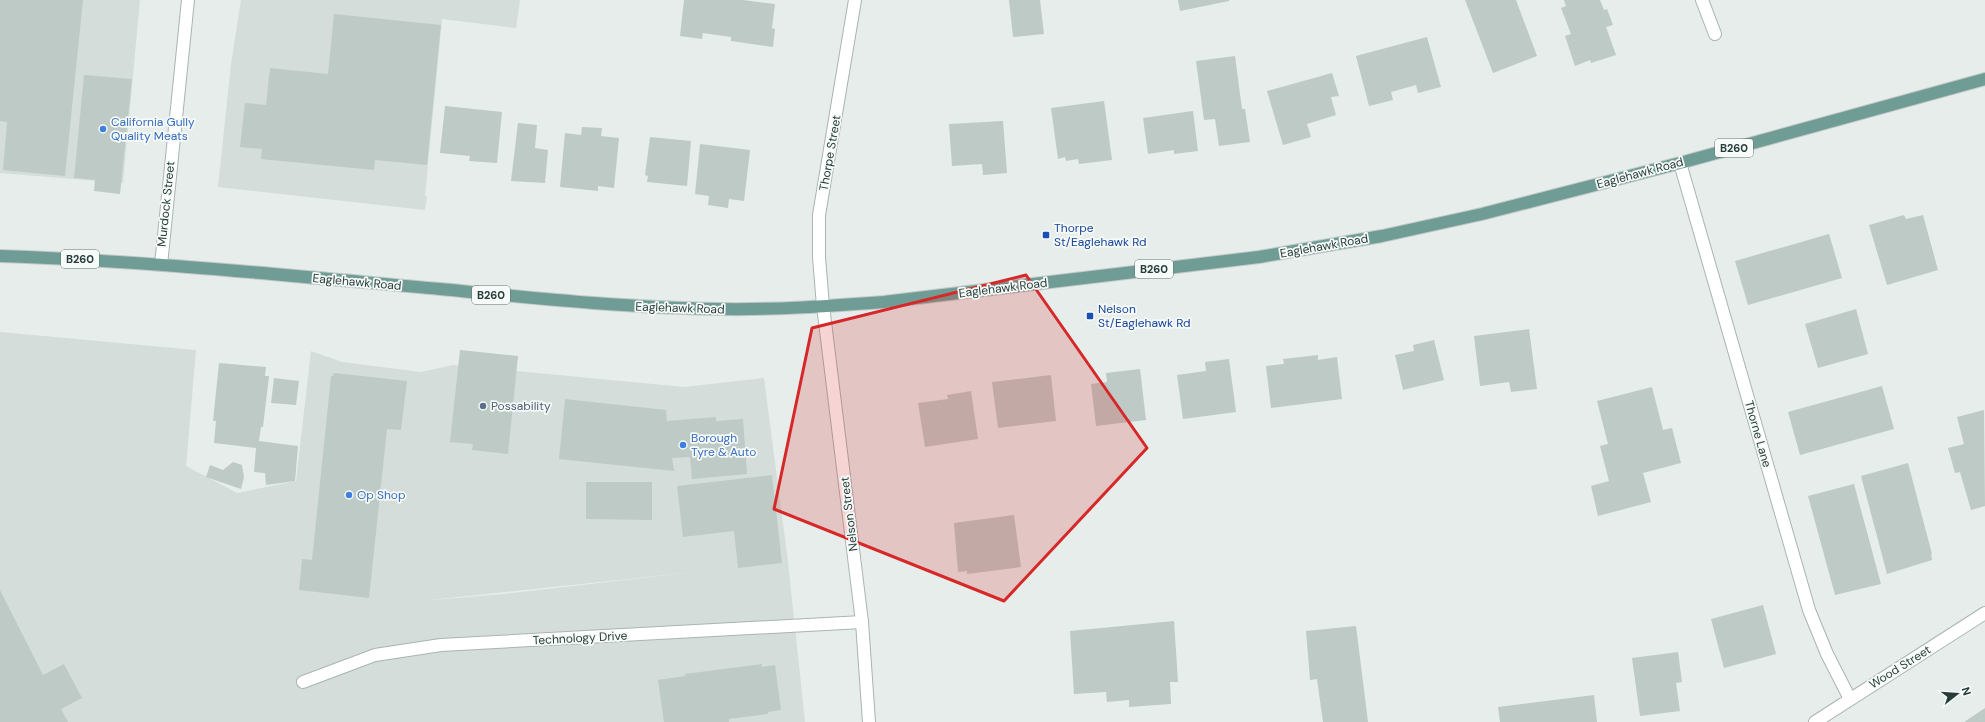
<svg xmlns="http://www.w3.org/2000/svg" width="1985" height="722" font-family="'DM Sans',sans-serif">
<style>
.built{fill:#d4ddd9;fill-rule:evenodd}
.building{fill:#becac6}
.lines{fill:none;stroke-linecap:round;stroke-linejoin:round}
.service-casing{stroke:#a9b5b1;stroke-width:14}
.minor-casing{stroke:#a9b5b1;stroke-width:14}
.tertiary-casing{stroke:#a9b5b1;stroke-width:14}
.primary-casing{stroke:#c3c9c8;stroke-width:14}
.service{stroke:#fff;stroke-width:12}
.minor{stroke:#fff;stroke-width:12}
.tertiary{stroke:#fff;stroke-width:12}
.primary{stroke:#6f9d95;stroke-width:12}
.marked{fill:#d62828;fill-opacity:0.2;stroke:#d62828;stroke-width:3;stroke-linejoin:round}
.shop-dot{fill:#3f7fe0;stroke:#f6faf8;stroke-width:1.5}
.transit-dot{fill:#1a4fb4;stroke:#f6faf8;stroke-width:1.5}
.service-dot{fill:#5c6f8a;stroke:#f6faf8;stroke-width:1.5}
.labels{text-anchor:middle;stroke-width:3.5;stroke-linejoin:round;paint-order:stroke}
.shield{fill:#f6faf8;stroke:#657672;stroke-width:1}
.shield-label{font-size:11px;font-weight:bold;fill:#273d39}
.shop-label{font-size:12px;fill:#366cbe;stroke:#f6faf8;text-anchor:start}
.street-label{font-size:12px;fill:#273d39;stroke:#f6faf8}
.transit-label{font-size:12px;fill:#164399;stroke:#f6faf8;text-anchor:start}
.service-label{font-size:12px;fill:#4e5e75;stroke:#f6faf8;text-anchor:start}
</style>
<rect width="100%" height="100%" fill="#e6edea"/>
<path class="built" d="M0 0H140L123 183 0 173Z
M241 0H520L516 28 442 19 425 196 427 197 425 210 218 187 231 64Z
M0 332 196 350 186 466 237 493 296 481 311 351 342 362 421 372 453 365 684 387 764 378 788 562 805 722H0ZM694 572 504 594 421 601Z"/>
<path class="building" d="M0 0H83L65 176 3 170 7 122 0 121Z
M684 0H743L775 4 772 28 775 29 773 47 731 41V37L703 33 702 39 680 36Z
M1009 0H1040L1044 34 1013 37Z
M1178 0H1229V1L1180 11Z
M1465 0H1516L1537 56 1493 73Z
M1564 0H1600L1604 10 1607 9 1613 25 1606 27 1616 55 1591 63 1590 60 1575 66 1565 36 1571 34 1561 8 1566 6Z
M334 14 441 25 427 165 375 160 374 170 261 159 262 149 240 147 245 103 266 105 270 68 328 74Z
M1427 37 1441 87 1418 93 1416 85 1391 92 1393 100 1369 106 1356 56Z
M1235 56 1242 109H1245L1250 142 1219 146 1215 119 1204 120 1196 61Z
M1332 73 1339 96 1331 97 1336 115 1307 124 1311 137 1283 145 1267 91Z
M84 75 132 79 120 194 94 191 95 180 74 178Z
M1104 101 1112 160 1079 164 1078 159 1066 161 1065 157 1058 159 1051 108Z
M445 106 502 112 497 163 469 161 470 156 440 153Z
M1193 111 1198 151 1174 154V150L1148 154 1143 118Z
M1003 121 1007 173 983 175 982 164 952 166 949 124Z
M518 123 537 125 535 148 548 150 545 183 511 181Z
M582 127 602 128 601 136 619 138 614 188 598 186V191L560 187 565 133 581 135Z
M650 137 691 141 687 186 647 182 648 176 645 175Z
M700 144 750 150 744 201 729 199 728 208 708 205 709 196 695 194Z
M1904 215 1906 219 1923 215 1938 270 1887 285 1869 225Z
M1829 234 1842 278 1748 305 1735 261Z
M1856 309 1868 354 1818 368 1805 324Z
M1529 329 1537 389 1511 392 1509 382 1480 386 1474 336Z
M1434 340 1444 380 1403 390 1395 355 1414 351 1413 345Z
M460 350 518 356 508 454 472 450 473 444 450 442Z
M1318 355V360L1337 357 1342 399 1271 408 1266 366 1284 364 1283 359Z
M1229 359 1236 412 1183 419 1177 375 1206 371 1205 362Z
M219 363 266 367 265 376H269L263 427H261L259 441 298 446 295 481 266 485 265 473 254 472 256 448 214 443 216 421H213Z
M1140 369 1146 420 1096 426 1091 384 1107 382 1106 373Z
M334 373 407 381 401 430 387 429 369 598 299 590 302 559 312 560 331 376H333Z
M1051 375 1056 421 998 428 992 382Z
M274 378 299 381 296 405 271 403Z
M1882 386 1894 429 1800 455 1788 412Z
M1652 387 1663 430 1672 428 1681 463 1643 473 1651 502 1598 516 1591 486 1609 481 1600 446 1608 444 1597 401Z
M971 391 978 439 925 447 918 403 948 399 947 395Z
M565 399 666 410 667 421 716 417V421L743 419 747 474 692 479 690 457 672 458 674 471 559 459Z
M1984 410 1985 506 1971 510 1960 472 1955 473 1948 448 1964 444 1957 417Z
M233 462 242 465 244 477 241 489 206 477 210 465 223 470Z
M1908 463 1932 554H1931L1932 560 1887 574 1861 476Z
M772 475 782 563 738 568 734 531 683 537 677 486Z
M586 482H652V520L586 519Z
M1854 484 1881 584 1835 595 1808 496Z
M1014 515 1021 567 967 574V571L958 572 954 523Z
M0 590 43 675 64 664 82 698 61 709 68 722H0Z
M1763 605 1776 654 1724 668 1711 619Z
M1174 621 1178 682H1170L1171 704 1129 707V700L1107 702 1106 692 1074 694 1070 631Z
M1356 626 1368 722H1323L1317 679 1310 680 1306 631Z
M1678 652 1682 682 1676 683 1680 711 1640 716 1632 658Z
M762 664V667L775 665 781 710 768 712V714L729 719V722H664L658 680 685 676V674Z
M1594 695 1597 722H1500L1498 707Z
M1985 708V722H1964Z"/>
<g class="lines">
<g class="service-casing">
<path id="service" d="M1702 0 1715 34
M1680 163 1809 610 1827 654 1850 699
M303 682 375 655 441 645 862 622"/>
</g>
<g class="minor-casing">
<path id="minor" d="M161 265 188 0
M823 306 819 257V215L855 0
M1815 722 1985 613"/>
</g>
<g class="tertiary-casing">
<path id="tertiary" d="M823 306 862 622 869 722"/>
</g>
<g class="primary-casing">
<path id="primary" d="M0 256C147 261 294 276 440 289 533 298 626 308 720 309 774 310 830 306 884 302L1259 257 1382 236 1482 214 1680 163 1985 79"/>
</g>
<use href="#service" class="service"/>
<use href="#minor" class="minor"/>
<use href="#tertiary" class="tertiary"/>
<use href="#primary" class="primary"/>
</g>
<path class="marked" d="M1026 275 1147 448 1004 601 774 509 812 328Z"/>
<g class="shop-dot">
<circle cx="103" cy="129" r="4"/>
<circle cx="683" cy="445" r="4"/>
<circle cx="349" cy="495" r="4"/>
</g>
<g class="transit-dot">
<rect x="1042" y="231" width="8" height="8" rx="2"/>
<rect x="1086" y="312" width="8" height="8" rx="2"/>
</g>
<circle class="service-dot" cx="483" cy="406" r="4"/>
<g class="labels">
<g class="shield">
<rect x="1715" y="139" width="38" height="18" rx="3"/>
<rect x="61" y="250" width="38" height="18" rx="3"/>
<rect x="1135" y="260" width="38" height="18" rx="3"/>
<rect x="472" y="286" width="38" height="18" rx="3"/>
</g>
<g class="shield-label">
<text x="1734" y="152">B260</text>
<text x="80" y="263">B260</text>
<text x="1154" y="273">B260</text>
<text x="491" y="299">B260</text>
</g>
<g class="shop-label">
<text x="111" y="126">California Gully<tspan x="111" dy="14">Quality Meats</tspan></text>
<text x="691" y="442">Borough<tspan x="691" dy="14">Tyre &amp; Auto</tspan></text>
<text x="357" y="499">Op Shop</text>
</g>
<g class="street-label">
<text transform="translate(830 153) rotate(-80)" y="4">Thorpe Street</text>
<text transform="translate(1640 173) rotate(-15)" y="4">Eaglehawk Road</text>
<text transform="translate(166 204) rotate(-84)" y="4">Murdock Street</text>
<text transform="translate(1324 246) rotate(-10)" y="4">Eaglehawk Road</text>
<text transform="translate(357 282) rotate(5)" y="4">Eaglehawk Road</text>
<text transform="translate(1003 288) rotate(-7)" y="4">Eaglehawk Road</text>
<text transform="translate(680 308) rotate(2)" y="4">Eaglehawk Road</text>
<text transform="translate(1758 434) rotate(74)" y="4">Thorne Lane</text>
<text transform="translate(849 514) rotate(-97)" y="4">Nelson Street</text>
<text transform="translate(580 638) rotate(-3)" y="4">Technology Drive</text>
<text transform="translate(1900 667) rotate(-32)" y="4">Wood Street</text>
</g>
<g class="transit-label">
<text x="1054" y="232">Thorpe<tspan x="1054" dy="14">St/Eaglehawk Rd</tspan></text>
<text x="1098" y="313">Nelson<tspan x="1098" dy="14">St/Eaglehawk Rd</tspan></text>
</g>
<g class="service-label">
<text x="491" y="410">Possability</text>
</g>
</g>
<g transform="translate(1957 694) rotate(73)" stroke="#f6faf8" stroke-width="3" paint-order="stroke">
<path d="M0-3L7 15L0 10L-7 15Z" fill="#273d39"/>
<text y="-6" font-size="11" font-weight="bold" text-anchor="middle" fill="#273d39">N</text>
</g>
</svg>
